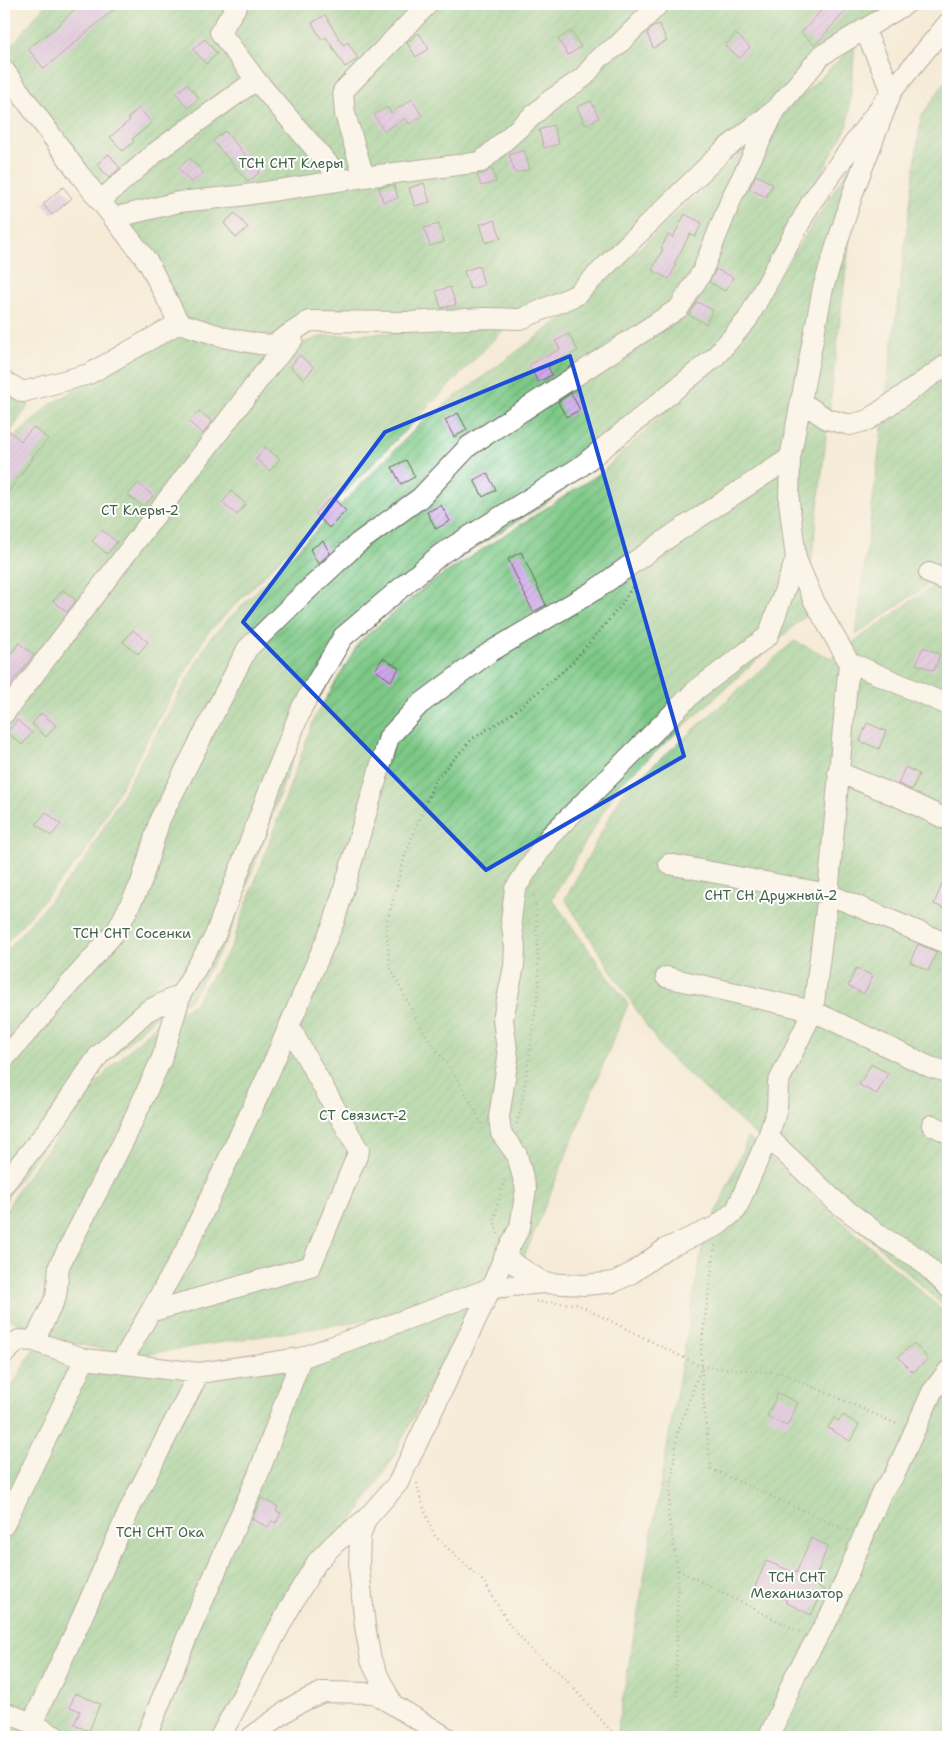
<svg xmlns="http://www.w3.org/2000/svg" width="952" height="1741" font-family="'Shantell Sans',sans-serif">
<style>
.garden{fill:url(#garden-furrows);stroke:#4c7251}
.building{fill:url(#building-hatch)}
.lines{fill:none;stroke-linecap:round;stroke-linejoin:round}
.minor-casing{stroke:#68645d;stroke-width:22}
.path{stroke:#68645d;stroke-width:2.5;stroke-dasharray:1 4;stroke-linecap:butt}
.minor{stroke:#fff;stroke-width:20}
.marked{fill:none;stroke:#1d4ed8;stroke-width:4;stroke-linejoin:round}
.labels{text-anchor:middle;stroke-width:4;stroke-linejoin:round;paint-order:stroke}
.park-label{font-size:14px;fill:#436146;stroke:#fff}
</style>
<defs>
<pattern id="garden-furrows" width="10" height="10" patternUnits="userSpaceOnUse" patternTransform="scale(1.25)"><rect width="10" height="10" fill="#7dc886"/><path d="M-1 1l2-2M0 10L10 0M9 11l2-2" fill="none" stroke="#6bab73"/></pattern>
<pattern id="building-hatch" width="6" height="6" patternUnits="userSpaceOnUse" patternTransform="scale(1.25)"><rect width="6" height="6" fill="#cea9ea"/><path d="M-1 1l2-2M0 6l6-6M5 7l2-2" fill="none" stroke="#b091c8"/></pattern>
</defs>
<rect width="100%" height="100%" fill="#fff"/>
<filter id="ink" filterUnits="userSpaceOnUse"><feTurbulence type="fractalNoise" baseFrequency=".02" numOctaves="2"/><feDisplacementMap in="SourceGraphic" scale="10" xChannelSelector="R" yChannelSelector="G"/><feConvolveMatrix kernelMatrix="1 2 1 2 8 2 1 2 1" color-interpolation-filters="sRGB"/></filter>
<filter id="wash" filterUnits="userSpaceOnUse"><feTurbulence type="fractalNoise" baseFrequency=".0096" numOctaves="4" result="noise"/><feDisplacementMap in="SourceGraphic" scale="20" xChannelSelector="R" yChannelSelector="G"/><feGaussianBlur stdDeviation="1.12" result="paint"/><feColorMatrix in="noise" values="0 0 0 0 0 0 0 0 0 0 0 0 0 0 0 0 0 1.4 0 .05"/><feComposite in="paint" operator="in"/></filter>
<g filter="url(#wash)">
<rect width="100%" height="100%" fill="#f5ebd7"/>
<path class="garden" d="M46 4H907L864 29 580 292 521 319 309 321 273 345 179 323 4 70V55Z
M855 45 848 125 717 364 727 356 860 151 805 616 619 785 552 899 628 1004 507 1299 471 1304 391 1461 214 1737H4V1402L33 1349 190 1378 464 1305 133 1356 46 1337 4 1316V1216L19 1187 108 1070 160 1021 194 1004 231 947 315 717 360 641 427 585 602 472 675 403 549 501 423 581 354 639 308 716 228 938 190 1000 157 1015 106 1063 13 1187 4 1204V954L85 860 211 637 423 421 576 308Z
M948 77V570L856 635 921 117Z
M506 327 206 635 83 855 4 945V447L51 404 181 328 275 352 323 336Z
M4 388 29 404 4 442Z
M948 575V1310L663 1051 565 899 624 791 794 641 831 658Z
M748 1138 948 1315V1737H616L703 1243Z"/>
<g id="blocks">
<path class="building" d="M80 4H120L44 69 28 49 56 27Z
M827 4H852L815 45 801 33Z
M325 15 343 45 348 42 358 59 345 67 326 37 322 40 312 23Z
M659 24 667 41 653 48 647 33 654 26Z
M571 31 581 47 568 55 558 39Z
M419 33 429 49 416 57 407 43Z
M736 34 750 47 740 58 725 46Z
M205 39 217 54 206 64 193 49Z
M187 84 199 98 188 108 176 93Z
M412 99 422 116 409 124 406 118 384 131 374 115 387 107 391 113Z
M591 101 599 118 585 125 577 107Z
M139 108 152 123 132 139 134 142 123 151 110 137 130 120 128 118Z
M553 125 559 144 544 148 539 130Z
M225 131 260 172 248 182 213 141Z
M524 150 530 169 515 173 509 155Z
M109 154 120 168 109 178 97 164Z
M190 158 203 173 191 183 178 168Z
M492 168 496 182 481 186 477 174H483Z
M756 175 773 184 766 197 749 189Z
M424 183 430 202 415 206 409 188Z
M394 185 398 198 383 202 379 187Z
M63 187 72 198 52 215 43 204Z
M235 213 248 228 236 238 224 223Z
M685 214 702 223 695 237 690 234 674 264 676 265 669 279 652 270 663 249 661 248 668 235 673 237Z
M495 220 501 238 486 243 480 224Z
M439 224 444 242 430 246 424 228Z
M479 266 484 285 470 289 464 271Z
M716 269 733 277 725 291 709 282Z
M450 287 456 305 441 308 436 291Z
M697 302 713 310 706 324 689 315Z
M569 334 578 351 548 367 552 375 538 382 529 365 560 349 555 341Z
M299 355 314 367 304 379 290 367Z
M571 393 580 410 566 417 558 402Z
M199 411 212 421 203 434 189 422Z
M458 413 467 430 454 437 445 420Z
M4 427 21 441 33 427 48 439 32 457 33 458 4 498Z
M265 447 280 459 270 471 256 459Z
M406 460 415 477 401 484 392 467Z
M487 473 496 490 483 497 474 480Z
M138 483 153 496 143 507 128 495Z
M231 491 246 504 237 515 222 503Z
M332 497 346 511 329 528 315 513Z
M441 505 450 521 436 529 427 512Z
M102 530 117 542 107 554 92 541Z
M323 541 330 553 318 564 310 549Z
M521 552 546 605 533 612 508 559Z
M63 590 76 600 67 612 53 601Z
M133 630 148 642 138 654 123 642Z
M19 643 34 655 4 691V663Z
M923 647 940 654 934 671 916 664Z
M383 658 399 668 391 681 375 670Z
M41 713 56 725 46 737 32 724Z
M17 720 32 733 22 745 7 732Z
M867 723 886 731 879 749 860 741Z
M905 767 919 774 912 790 898 784Z
M46 812 61 824 51 836 36 824Z
M948 869V910L934 904Z
M918 944 937 952 928 971 910 962Z
M856 968 873 976 864 994 848 986Z
M871 1064 888 1073 877 1094 859 1085Z
M914 1343 928 1359 913 1372 898 1357Z
M778 1393 798 1403 787 1426 767 1416Z
M843 1415 859 1425 850 1441 828 1428 834 1418 839 1421Z
M261 1498 278 1507 276 1511 281 1513 276 1523 272 1521 268 1527 252 1519Z
M811 1538 828 1546 813 1584 824 1590 811 1615 785 1602 787 1600 755 1587 766 1561 796 1573Z
M75 1693 100 1704 89 1731 74 1725 80 1711 70 1707Z"/>
</g>
</g>
<g filter="url(#ink)">
<use href="#blocks" fill-opacity="0" stroke="#68645d" stroke-width="1"/>
<g class="lines">
<g class="minor-casing">
<path id="minor" d="M238 4 220 32 256 80 342 180
M948 23 892 91 854 190 823 288 790 458 789 501 796 559 814 601 849 662 948 705
M4 70 80 175 148 262 179 323 227 338 259 344 273 345 309 321 407 322 484 318 521 319 576 295 724 150 776 109 822 55 906 4
M364 177 345 114 343 91 428 4
M100 201 156 152 256 80
M113 218 179 202 239 196 364 177 481 162 549 101 584 77 599 58 618 45 659 4
M4 381 23 392 89 374 179 323
M800 401 827 419 850 425 868 420 948 364
M929 573 948 581
M4 714 270 365 293 339
M838 772 899 797 948 820
M669 864 828 894 948 944
M666 977 813 1011 930 1067 948 1072
M4 1059 117 930 141 883 160 819 247 649 297 600 358 543 420 498 469 446 679 308 702 272 732 197 776 109
M932 1125 948 1133
M768 1137 836 1202 882 1237 918 1258 948 1287
M5 1183 52 1124 99 1055 147 1011 181 994
M504 1257 544 1283
M150 1312 311 1266 359 1151 289 1026
M34 1341 85 1359 199 1373 301 1358 491 1288 544 1283 585 1285 614 1282 632 1273 665 1249 717 1226 736 1210 768 1137 777 1109 778 1083 813 1011 828 894 849 662
M4 1354 19 1340 34 1341 56 1297 59 1266 124 1140 162 1058 181 994 214 938 262 809 302 707 343 637 441 554 580 467 715 357 747 320 812 201 892 91 864 29
M121 1363 185 1251 268 1075 334 922 389 737 419 705 490 652 595 590 675 533 790 458
M366 1519 360 1537 359 1568 365 1626 371 1660 383 1686 392 1703
M4 1525 85 1359
M4 1712 32 1723 56 1737
M32 1723 78 1626 132 1504 199 1373
M146 1737 184 1644 258 1475 301 1358
M220 1737 294 1600 317 1562 335 1543 366 1519 398 1483 491 1288 504 1257 520 1227 526 1189 517 1155 501 1133 499 1117 508 1058 503 1019 514 966 515 947 511 920 515 889 549 837 696 690 768 636 796 559
M251 1737 295 1705 323 1692 374 1693 446 1737
M769 1737 795 1676 832 1612 882 1491 894 1476 932 1392 948 1371"/>
</g>
<path class="path" d="M482 1124 458 1080 421 1028 390 967 386 926 405 855 435 780 472 739 513 713 570 665 621 606 634 584
M517 1124 523 1098 539 986 536 910 533 892
M498 1234 494 1220 505 1176
M715 1245 701 1349 703 1396 711 1469 849 1531
M536 1301 539 1302 577 1304 702 1367 782 1373 899 1425
M417 1483 420 1497 434 1535 484 1582 509 1624 533 1652 563 1676 616 1737
M678 1570 802 1633
M678 1696 676 1676 678 1570 668 1514 677 1434 701 1368"/>
<use href="#minor" class="minor"/>
</g>
</g>
<path d="M0 0H952V1741H0ZM570 356 684 756 486 870 243 622 385 432Z" fill="#f5ebd7" fill-opacity=".55" fill-rule="evenodd"/>
<path class="marked" d="M570 356 684 756 486 870 243 622 385 432Z"/>
<g class="labels">
<g class="park-label">
<text x="291" y="168">ТСН СНТ Клеры</text>
<text x="140" y="515">СТ Клеры-2</text>
<text x="771" y="900">СНТ СН Дружный-2</text>
<text x="132" y="938">ТСН СНТ Сосенки</text>
<text x="363" y="1120">СТ Связист-2</text>
<text x="160" y="1537">ТСН СНТ Ока</text>
<text x="797" y="1582">ТСН СНТ<tspan x="797" dy="16">Механизатор</tspan></text>
</g>
</g>
<rect width="952" height="1741" fill="none" stroke="#fff" stroke-width="20"/>
</svg>
